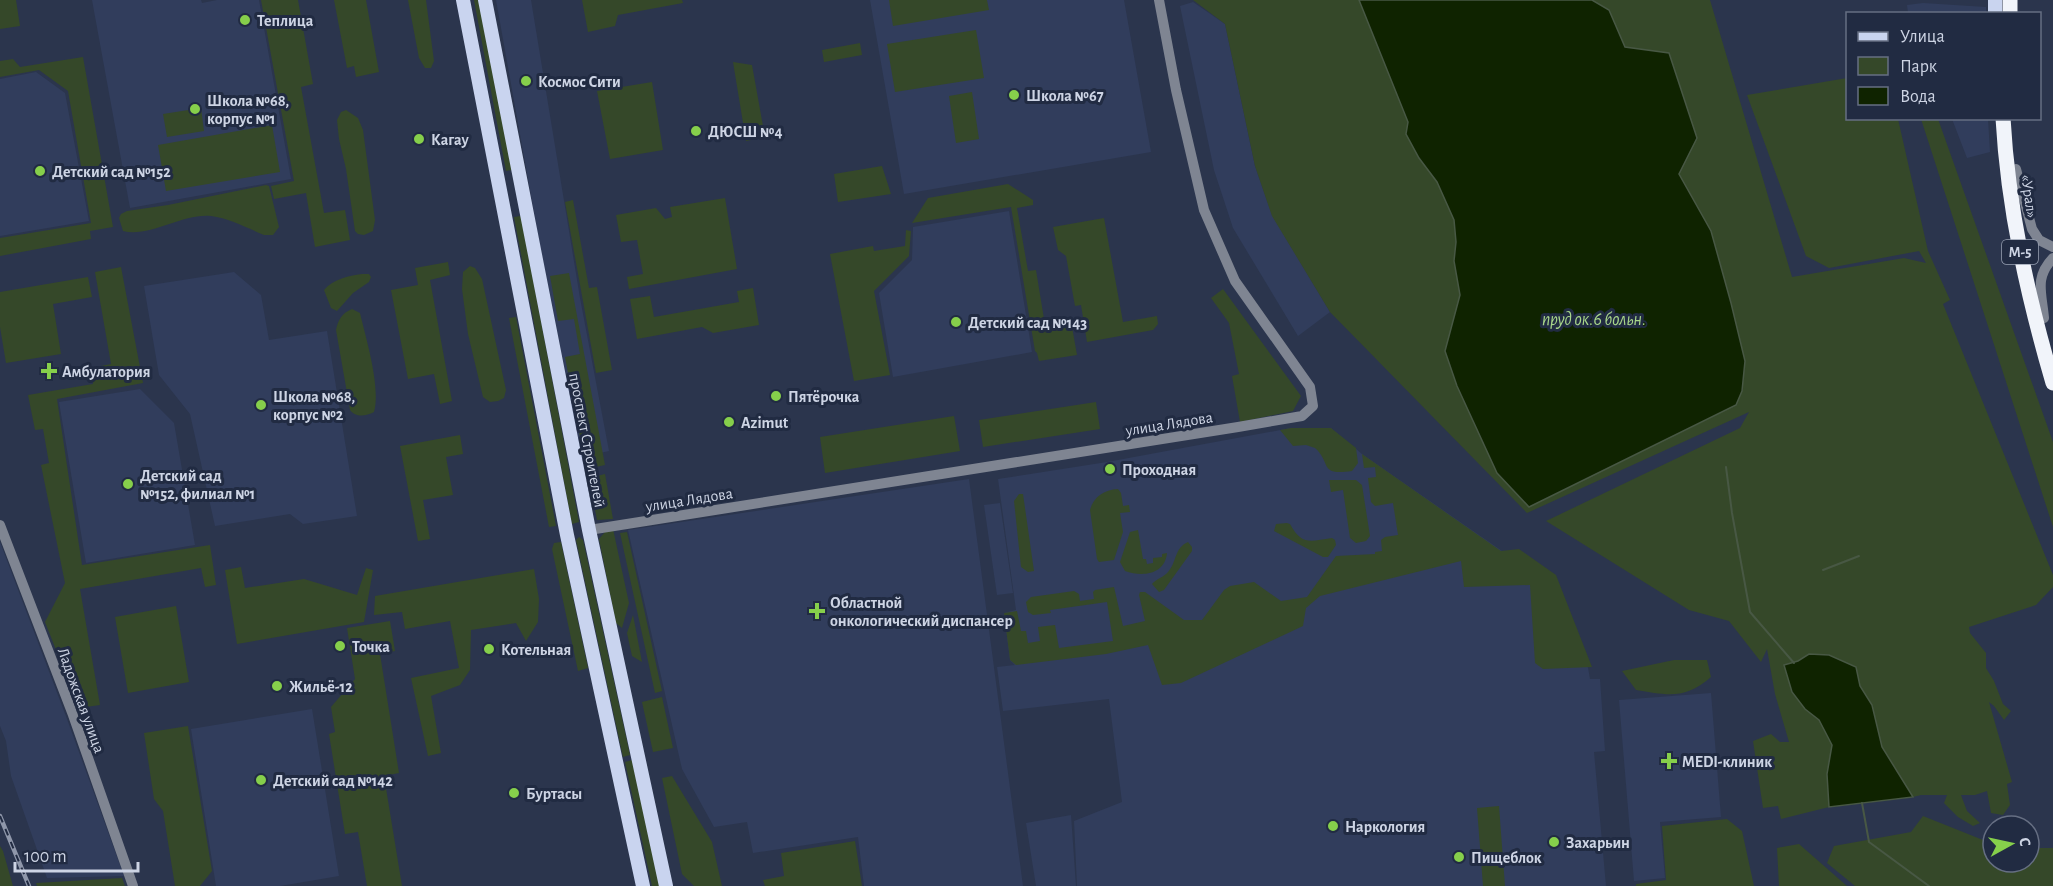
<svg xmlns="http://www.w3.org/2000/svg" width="2053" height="886" font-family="'Alegreya Sans',sans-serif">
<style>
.built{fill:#313d5c}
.green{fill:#354829}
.water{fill:#0f2300;stroke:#485844;stroke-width:1.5}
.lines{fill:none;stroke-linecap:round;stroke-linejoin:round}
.stream{stroke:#485844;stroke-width:2}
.minor{stroke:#7f8592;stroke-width:10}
.major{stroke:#c9d4ef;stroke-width:14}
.highway{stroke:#f1f4fa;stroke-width:15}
.rail-casing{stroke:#8f97aa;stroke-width:4.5}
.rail{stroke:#212b42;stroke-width:2;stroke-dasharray:7;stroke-linecap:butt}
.poi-dot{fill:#86cf4b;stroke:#212b42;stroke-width:2}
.labels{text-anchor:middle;stroke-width:6;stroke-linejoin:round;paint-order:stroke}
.shield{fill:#212b42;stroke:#99a1b3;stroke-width:1.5}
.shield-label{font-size:15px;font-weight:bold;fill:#cdd4e4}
.poi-label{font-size:16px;font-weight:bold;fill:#cdd4e4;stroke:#212b42;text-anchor:start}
.street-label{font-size:16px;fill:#cdd4e4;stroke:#212b42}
.water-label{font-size:18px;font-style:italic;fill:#a8d68a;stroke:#212b42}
</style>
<rect width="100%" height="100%" fill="#2b354d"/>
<path class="built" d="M92 0H201L202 3 217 0H259L291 179 130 208Z
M496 0H531L580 298 609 451 582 457 538 235Z
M870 0H1124L1151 152 904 194Z
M1193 2 1225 24 1255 166 1272 215 1330 312 1298 336 1233 228 1214 170 1180 6Z
M1923 3 1986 7V13H1908L1907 5Z
M36 72 65 93 89 221 0 236V79Z
M1952 119H1988L1990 152 1967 158Z
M1009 211 1032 352 893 377 879 293 912 260 913 227Z
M234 272 261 295 269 340 327 331 357 516 303 524 290 514 215 526 190 414 159 375 144 286Z
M140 389 174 423 195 545 86 563 59 402Z
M1291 428H1331L1362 454 1502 551 1550 577 1587 662 1590 679H1600L1605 751 1594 752 1606 886H1077L1074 821 1122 802 1109 699 1003 711 997 667 1015 665 1010 660 1004 613 1016 610 998 479 1107 462Z
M969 479 1023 886H864L858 837 753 853 747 822 714 827 682 769 628 530Z
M1000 503 1013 593 997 595 984 505Z
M0 542 67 719 124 876 47 878 11 776 6 741 0 726Z
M1711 693 1721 817 1660 822 1665 878 1634 881 1619 700Z
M312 709 339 876 280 886H216L191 729Z
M1071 815 1076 886H1036L1026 823Z"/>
<path class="green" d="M0 0H16L20 26 0 29Z
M261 0H298L313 84 301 87 324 213 345 210 350 240 315 247 306 193 274 199 271 186 294 181Z
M334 0H366L379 72 356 77 354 66 347 68Z
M408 0H426L434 61 431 68H425L419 58Z
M474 0H481L512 170 506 171Z
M582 0H682L683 3 618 15 615 26 588 32Z
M889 0H987L989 10 893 26Z
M1193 0H1710L1792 277 1904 258 1926 263 1919 251 1829 268 1806 256 1747 95 1847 78 1848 118 1898 119 1928 251 1950 300 1943 304 2053 575V587L2036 605 1969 627 1970 633 1986 653V668L1994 681 2003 704 2011 711 2004 720 1994 706 1989 702 2012 782 2007 784 2010 805 2003 815 1991 813 1987 791 1975 795H1961L1967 811 1980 823 1973 826 1958 817 1944 803 1947 795H1921L1913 797 1882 747 1872 705 1860 686 1856 667 1829 655 1810 654 1798 661 1784 665 1805 709 1819 720 1832 745 1827 774 1829 807 1781 819 1778 806 1763 808 1753 741 1771 734 1780 742H1789L1775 694 1767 649 1761 662 1729 621 1689 610 1546 521 1740 428 1749 412 1527 513 1330 312 1272 216 1255 166 1225 24Z
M976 30 984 78 895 92 887 44Z
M860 43 862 55 824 62 822 50Z
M83 57 113 227 90 231 91 239 0 256V238L91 223 68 91 39 70 0 77V61L13 59 20 67Z
M733 62 752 65 763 126 756 139 746 141Z
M652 82 663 150 610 159 597 91Z
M972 92 979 139 956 143 949 96Z
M201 108 204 131 167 137 163 114Z
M346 110 358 118 363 130 375 220 373 231 364 235 358 234 355 231 346 169 339 139 337 120 341 112Z
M1921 119H1938L2053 442V527Z
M272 125 280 172 166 191 158 145Z
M882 166 891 194 838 202 834 174Z
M1008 184 1033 200V205L1017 208 1028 271 1036 270 1045 325 1071 321 1077 355 1039 361 1037 353 1035 351 1011 207 912 223 928 198Z
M266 185 269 186 279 227 273 235H264C247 228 229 218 211 216 183 213 149 238 123 231L119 218 121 214 127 211 168 205Z
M725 198 737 269 629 289 627 277 643 274 637 240 621 242 616 215 656 208 665 219 672 217 670 207Z
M573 200 589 288 597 287 612 370 596 373 565 202Z
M521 216 579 522 572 524 514 217Z
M1104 218 1123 322 1157 316 1158 324 1153 330 1087 342 1081 305 1075 306 1066 256 1058 250 1053 227Z
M906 230 911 231 909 256 874 291 890 375 854 381 830 254 873 246 874 251 905 246Z
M448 262 450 275 430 280 452 401 440 404 434 374 408 379 391 290 418 285 415 268Z
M470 266 475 268 482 279 506 390 504 398 498 401 490 402 483 397 468 334 462 289 463 272Z
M121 267 143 383 57 399 82 565 210 545 216 585 205 587 201 568 80 589 100 705 79 708 45 622 65 583 41 465 49 463 43 429 35 430 28 395 93 384 91 368 111 364 95 272Z
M569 273 605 465 586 469 565 357 580 354 574 319 558 321 550 276Z
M362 274H369L371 277 369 282 353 293 337 311 331 308 324 290C333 279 348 276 362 274Z
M88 277 92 297 53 304 61 354 6 363 0 327V292Z
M753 288 759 325 713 333 702 327 637 339 630 299 650 296 654 317 739 302 737 291Z
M1223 289 1301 396 1293 411 1240 422 1232 376 1239 374 1229 323 1211 298Z
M352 309 360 313C366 339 381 387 374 412 366 416 356 418 350 410L336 330C338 320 342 313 352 309Z
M516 317 556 526 549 527 509 318Z
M1096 402 1100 429 983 447 979 420Z
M954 416 960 451 825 473 820 437Z
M1291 428H1331L1356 448 1358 463 1352 471C1318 476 1332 463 1315 448L1306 445 1293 446 1280 430Z
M460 435 463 454 446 457 453 495 423 500 430 539 418 541 400 446Z
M1362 454 1501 551 1519 549 1556 575 1592 667 1543 669 1535 663 1530 585 1464 587 1461 561 1320 596 1306 608 1303 626 1181 683 1162 685 1148 645 1106 654 1016 665 1010 660 1004 613 1017 611 1021 631H1026L1028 643 1040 641 1038 627 1055 625 1059 648 1113 641 1107 602 1050 610 1051 613 1033 615 1028 612 1026 602 1031 597 1074 591 1079 594 1080 601 1094 599 1093 592 1095 590 1114 587 1123 626 1145 621 1139 595 1140 592H1145L1184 620H1202L1224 590 1230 586 1254 582 1281 601 1307 597 1336 556 1375 554V552L1382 551 1381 540 1385 537 1398 535 1393 503 1375 506 1371 502 1368 478 1376 477 1375 467 1364 468Z
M605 474 613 519 597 520 589 478Z
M1329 480H1356L1362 485 1370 536 1366 541 1356 543 1350 538 1343 490 1331 492Z
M1118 489 1121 493 1123 506 1129 505 1130 512 1120 513 1123 532 1114 560 1099 562 1097 559 1090 510C1094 496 1104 490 1118 489Z
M1019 494H1023L1034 571 1028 572 1021 567 1014 501Z
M1287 523 1290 524C1302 546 1310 541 1332 538L1335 540 1336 545 1328 557H1323L1274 531 1276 524Z
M613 529 629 603 622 628 616 623 599 539 605 532Z
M1138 530 1143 559H1146L1147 564 1153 563V558L1162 557V554L1167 553C1165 575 1142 577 1125 571L1120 562 1130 532Z
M627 532 662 691 655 693 620 533Z
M579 537 583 540 630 755 623 757 576 540Z
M561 542 588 668 578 671 552 549 554 543Z
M1188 542 1192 547V551L1164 590 1159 592 1152 584C1156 579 1164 577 1168 572 1177 562 1174 548 1188 542Z
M241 567 245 588 304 579 357 595 366 568 373 570 364 622 237 644 225 570Z
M534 569 539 599 538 622 526 641 516 623 471 630 470 670 460 685 431 696 441 753 428 756 411 678 459 668 450 621 405 629 402 612 374 615 375 596Z
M176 606 189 682 128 693 115 617Z
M633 615 642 662 632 656 627 633Z
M390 621 395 651 380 654 399 773 384 776 402 886H367L358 832 345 834 329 734 335 732 331 707 355 679 347 628Z
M1674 660H1707L1711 677C1685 700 1667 695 1636 690L1622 671Z
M662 697 673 748 653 752 642 702Z
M188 726 212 871 200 886H175L163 811 154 799 144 733Z
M632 760 660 886H652L625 762Z
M672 776 712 842 722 886H694L682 874 662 778Z
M1499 806 1505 886H1483L1477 808Z
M1923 816 1993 844V862H2029V848H2053V886H1855L1827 863 1834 846 1911 832Z
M1727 819 1742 831 1754 886H1636V884L1666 880 1662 826Z
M855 841 862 886H765L763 880 784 876 781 853Z
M1799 844 1847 886H1779L1777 848Z
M0 846 3 851 13 886H0Z
M122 878 125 886H37L36 883Z"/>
<path class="water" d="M1359 0H1592L1609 10 1625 47 1669 53 1697 138 1679 174 1711 231 1731 303 1745 361 1742 391 1736 405 1529 507 1497 473 1457 386 1445 351 1460 295 1454 261 1456 242 1454 220 1437 182 1419 158 1406 134 1408 122Z
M1809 654 1829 655 1856 667 1860 686 1872 705 1882 747 1913 797 1829 807 1827 774 1832 745 1819 720 1805 709 1792 692 1784 665 1798 661Z"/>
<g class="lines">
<path class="stream" d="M1726 467 1732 513 1750 612 1794 663
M1823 570 1859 556
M1862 803 1869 842 1929 886"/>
<path class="minor" d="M2016 169 2032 229 2039 240 2053 247
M2044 318C2042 293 2034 278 2053 258
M0 525 73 715 133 886
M589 530 1238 427 1302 416 1313 406 1310 387 1235 281 1204 210 1176 90 1159 0"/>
<path class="major" d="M463 0 567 535 643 886
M485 0 589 530 666 886
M1995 14V0"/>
<path class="highway" d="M2010 14V0
M2003 118C2008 209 2028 297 2053 383"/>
<g class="rail-casing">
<path id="rail" d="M0 816 29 886"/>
</g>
<use href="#rail" class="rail"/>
</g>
<g class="poi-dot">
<circle cx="245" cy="20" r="6"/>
<circle cx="526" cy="81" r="6"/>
<circle cx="1014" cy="95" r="6"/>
<circle cx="195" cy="109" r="6"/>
<circle cx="696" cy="131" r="6"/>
<circle cx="419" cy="139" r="6"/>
<circle cx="40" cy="171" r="6"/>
<circle cx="956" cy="322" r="6"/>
<path d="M46 362h6v6h6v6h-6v6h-6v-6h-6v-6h6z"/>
<circle cx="776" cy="396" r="6"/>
<circle cx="261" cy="405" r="6"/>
<circle cx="729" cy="422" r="6"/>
<circle cx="1110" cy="469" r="6"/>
<circle cx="128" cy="484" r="6"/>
<path d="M814 602h6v6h6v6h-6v6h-6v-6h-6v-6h6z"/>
<circle cx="340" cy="646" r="6"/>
<circle cx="489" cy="649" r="6"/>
<circle cx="277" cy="686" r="6"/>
<path d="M1666 752h6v6h6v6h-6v6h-6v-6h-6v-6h6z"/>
<circle cx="261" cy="780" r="6"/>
<circle cx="514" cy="793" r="6"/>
<circle cx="1333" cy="826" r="6"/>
<circle cx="1554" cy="842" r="6"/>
<circle cx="1459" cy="857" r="6"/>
</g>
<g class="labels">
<rect class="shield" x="2002" y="240" width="36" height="24" rx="4.5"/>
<g class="shield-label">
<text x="2020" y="257">М-5</text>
</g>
<g class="poi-label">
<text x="257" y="26">Теплица</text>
<text x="538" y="87">Космос Сити</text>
<text x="1026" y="101">Школа №67</text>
<text x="207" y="106">Школа №68,<tspan x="207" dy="18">корпус №1</tspan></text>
<text x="708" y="137">ДЮСШ №4</text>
<text x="431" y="145">Кагау</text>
<text x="52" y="177">Детский сад №152</text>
<text x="968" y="328">Детский сад №143</text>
<text x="62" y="377">Амбулатория</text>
<text x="273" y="402">Школа №68,<tspan x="273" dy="18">корпус №2</tspan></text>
<text x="788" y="402">Пятёрочка</text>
<text x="741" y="428">Azimut</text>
<text x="1122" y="475">Проходная</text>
<text x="140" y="481">Детский сад<tspan x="140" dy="18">№152, филиал №1</tspan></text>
<text x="830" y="608">Областной<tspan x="830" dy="18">онкологический диспансер</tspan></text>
<text x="352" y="652">Точка</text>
<text x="501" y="655">Котельная</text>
<text x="289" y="692">Жильё-12</text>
<text x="1682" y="767">MEDI-клиник</text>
<text x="273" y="786">Детский сад №142</text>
<text x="526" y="799">Буртасы</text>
<text x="1345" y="832">Наркология</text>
<text x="1566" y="848">Захарьин</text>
<text x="1471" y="863">Пищеблок</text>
</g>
<g class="street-label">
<text transform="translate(2030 196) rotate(82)" y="6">«Урал»</text>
<text transform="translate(1169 423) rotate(-9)" y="6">улица Лядова</text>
<text transform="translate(588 440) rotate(79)" y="6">проспект Строителей</text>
<text transform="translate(689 499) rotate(-9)" y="6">улица Лядова</text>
<text transform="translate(82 700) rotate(70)" y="6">Ладожская улица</text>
</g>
<g class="water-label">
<text x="1594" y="325">пруд ок.6 больн.</text>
</g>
</g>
<rect x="1846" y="12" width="195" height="108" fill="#212b42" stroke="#666f83" stroke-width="1.5"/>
<rect x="1858" y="32" width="30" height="9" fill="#c9d4ef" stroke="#666f83" stroke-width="1.5"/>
<text x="1900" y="42" font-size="18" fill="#cdd4e4">Улица</text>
<rect x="1858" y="57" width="30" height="18" fill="#354829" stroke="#666f83" stroke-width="1.5"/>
<text x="1900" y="72" font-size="18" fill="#cdd4e4">Парк</text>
<rect x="1858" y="87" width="30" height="18" fill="#0f2300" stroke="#666f83" stroke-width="1.5"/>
<text x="1900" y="102" font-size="18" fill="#cdd4e4">Вода</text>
<g transform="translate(2011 844) rotate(82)"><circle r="28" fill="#212b42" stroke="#666f83" stroke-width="1.5"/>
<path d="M0-4.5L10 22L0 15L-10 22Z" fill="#86cf4b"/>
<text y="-9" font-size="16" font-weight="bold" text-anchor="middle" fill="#cdd4e4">С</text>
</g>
<path d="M15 862v9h123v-9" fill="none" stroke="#cdd4e4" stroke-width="3"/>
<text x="24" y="862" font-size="18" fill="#cdd4e4" stroke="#212b42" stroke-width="4.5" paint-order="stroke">100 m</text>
</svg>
